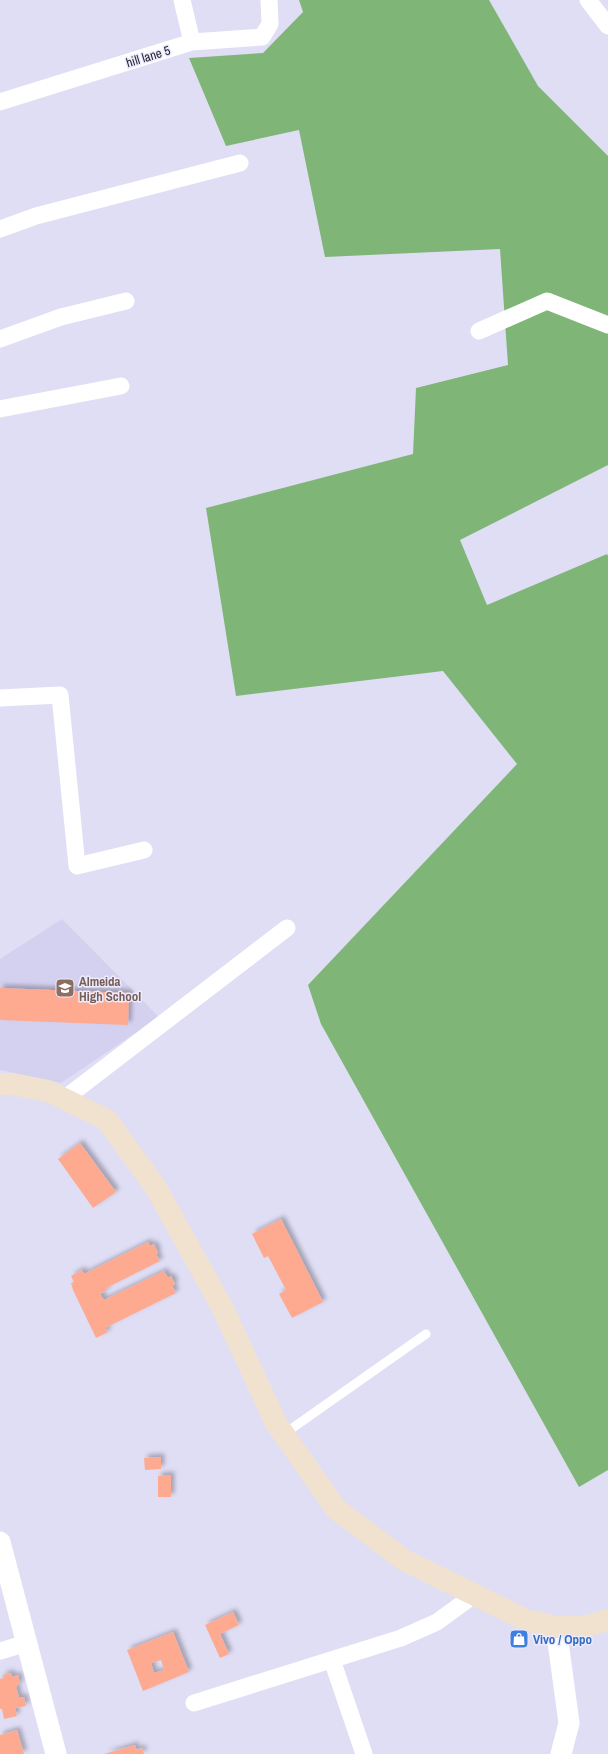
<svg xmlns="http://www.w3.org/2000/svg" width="608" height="1754" font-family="'Archivo Narrow',sans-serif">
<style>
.built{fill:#d4d0ef}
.forest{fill:#7fb677}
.building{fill:#feaa91;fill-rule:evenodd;filter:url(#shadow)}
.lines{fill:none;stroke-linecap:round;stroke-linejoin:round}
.service{stroke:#fff;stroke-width:9}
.minor{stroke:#fff;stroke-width:17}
.tertiary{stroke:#fff;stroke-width:21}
.secondary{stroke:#f0e2ce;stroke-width:22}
.labels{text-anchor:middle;stroke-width:3;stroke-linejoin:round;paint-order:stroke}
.street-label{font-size:13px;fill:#26252e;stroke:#edebff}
.education-label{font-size:13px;font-weight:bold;fill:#785e54;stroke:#edebff;text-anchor:start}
.shop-label{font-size:13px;font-weight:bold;fill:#366cbe;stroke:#edebff;text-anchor:start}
</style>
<defs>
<filter id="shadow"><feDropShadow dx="3.5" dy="-3.5" stdDeviation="2" flood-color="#0004"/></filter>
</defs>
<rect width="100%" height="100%" fill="#e0def5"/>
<path class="built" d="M62 919 159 1017 61 1083 0 1070V959Z"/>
<path class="forest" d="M299 0H489L538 86 608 156V465L460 540 487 605 607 554 608 556V1470L579 1487 321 1024 308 985 517 764 443 671 236 696 206 508 413 454 416 388 508 365 500 249 325 257 299 130 226 146 189 58 263 53 303 12Z"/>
<path class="building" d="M0 988 129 993 128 1025 0 1020Z
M80 1143 116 1192 93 1208 58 1159Z
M281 1219 323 1302 292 1318 279 1294 286 1290 268 1256 264 1258 252 1234Z
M148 1242 150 1246 154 1244 158 1253 156 1254 160 1261 106 1288 107 1290 100 1294 104 1300 164 1271 168 1278 171 1276 175 1284 172 1286 176 1293 105 1328 108 1332 96 1338 73 1290 71 1283 74 1282 71 1276 82 1270 84 1274Z
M161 1457V1469L145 1470 144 1458Z
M171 1475V1497H158V1476Z
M233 1612 239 1625 220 1634 229 1654 220 1658 205 1625Z
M173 1632 189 1672 143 1691 127 1650ZM161 1660 164 1670 154 1673 151 1663Z
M11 1673 12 1677 18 1675 20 1684 16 1686 19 1698 24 1697 26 1706 15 1708 17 1716 4 1719 2 1709H0V1679L4 1678 3 1675Z
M17 1730 24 1754H0V1735Z
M135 1745 136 1750 142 1748 144 1754H104Z"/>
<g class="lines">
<path class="service" d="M284 1434 426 1334"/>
<path class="minor" d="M182 0 192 42
M588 0 608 26
M0 102 192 42 262 37 270 24 269 0
M0 229 36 216 240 163
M479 331 547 301 608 325
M0 339 61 317 126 301
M0 409 121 386
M0 698 60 695 77 866 144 850
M64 1099 287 928
M0 1651 27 1643
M332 1660 364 1754
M194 1703 401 1638 437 1622 474 1595"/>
<path class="tertiary" d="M0 1542 56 1754
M556 1627 569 1723 561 1754"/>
<path class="secondary" d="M0 1084H12L48 1091 107 1120 156 1188 222 1307 276 1423 336 1509 404 1560 526 1620 556 1627H583L608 1620"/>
</g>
<defs>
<g id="school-square" transform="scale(1)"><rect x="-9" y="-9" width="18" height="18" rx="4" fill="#8d6e63" stroke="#edebff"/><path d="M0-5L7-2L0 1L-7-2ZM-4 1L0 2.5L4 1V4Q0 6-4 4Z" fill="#fff"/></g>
<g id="shop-square" transform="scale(1)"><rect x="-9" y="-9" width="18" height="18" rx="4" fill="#3f7fe0" stroke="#edebff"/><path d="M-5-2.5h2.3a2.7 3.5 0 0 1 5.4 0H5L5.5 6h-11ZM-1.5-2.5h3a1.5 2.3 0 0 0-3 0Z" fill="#fff"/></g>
</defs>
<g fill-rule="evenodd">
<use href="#school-square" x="65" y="988"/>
<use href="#shop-square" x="519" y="1639"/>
</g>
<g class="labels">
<g class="street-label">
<text transform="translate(148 56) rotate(-17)" y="5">hill lane 5</text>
</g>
<g class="education-label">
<text x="79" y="986">Almeida<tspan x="79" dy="15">High School</tspan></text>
</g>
<g class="shop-label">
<text x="533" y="1644">Vivo / Oppo</text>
</g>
</g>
</svg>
